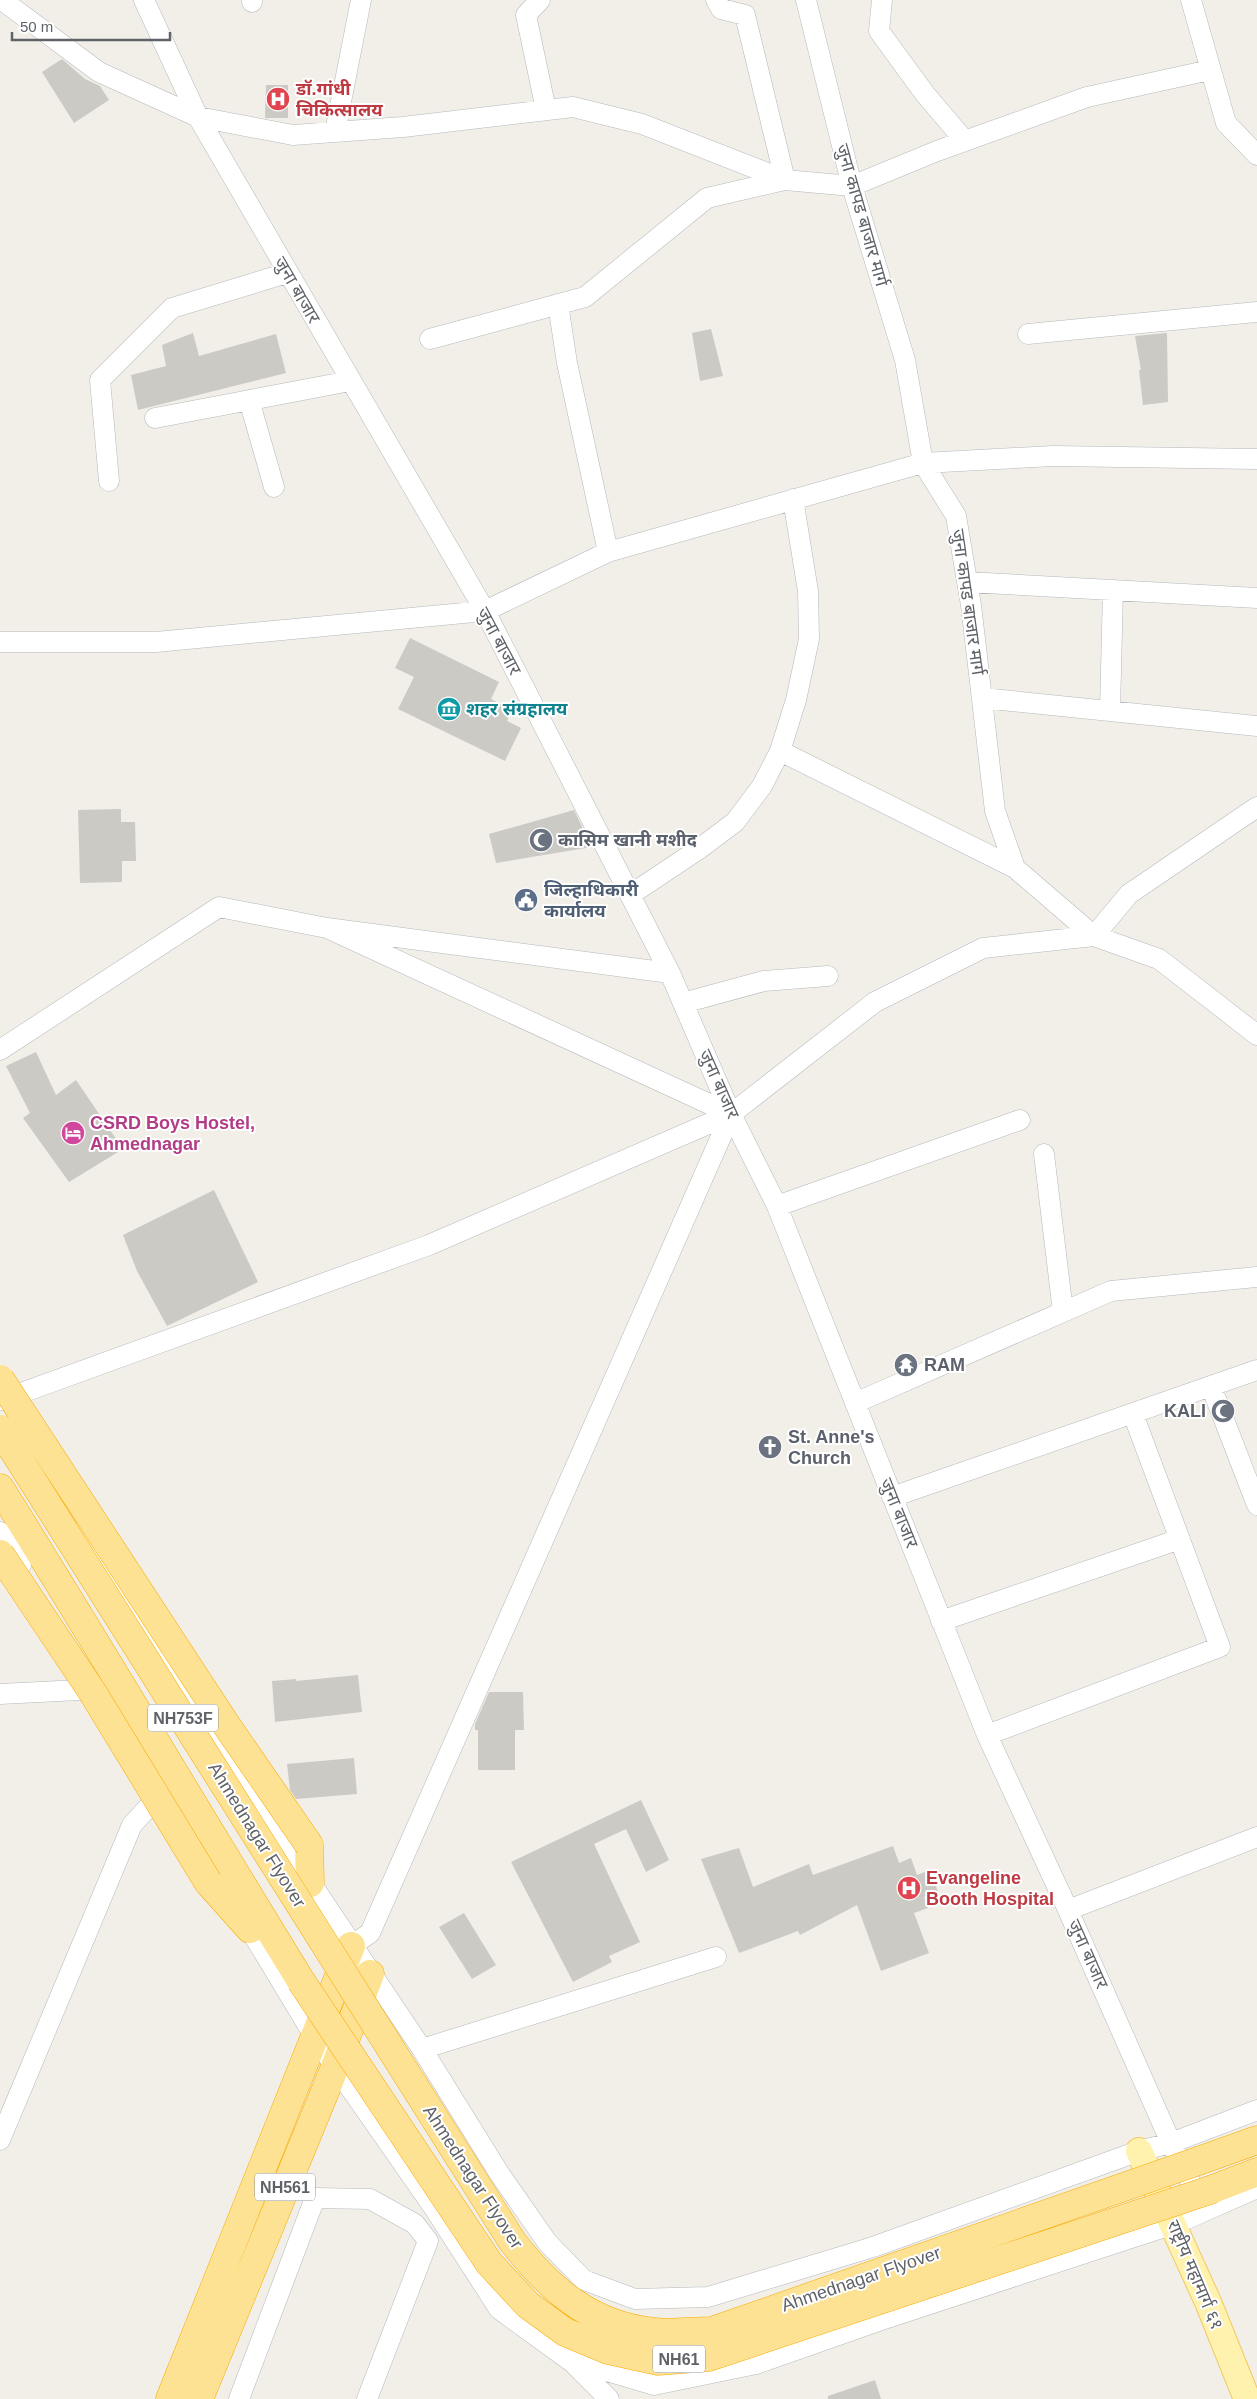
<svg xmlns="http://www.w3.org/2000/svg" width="1257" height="2399" font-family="Helvetica,'Noto Sans Devanagari',sans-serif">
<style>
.building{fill:#cccac5}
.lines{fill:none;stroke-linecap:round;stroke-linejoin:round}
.minor-casing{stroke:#b5b8bc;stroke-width:21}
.major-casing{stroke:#f2c960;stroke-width:28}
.highway-casing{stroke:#f9ab00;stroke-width:29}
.minor{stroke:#fff;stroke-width:20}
.major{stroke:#fff2af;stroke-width:26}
.highway{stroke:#fde293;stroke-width:28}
.highway-bridge-casing{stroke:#f9ab00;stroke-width:29;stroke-linecap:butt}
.highway-bridge{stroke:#fde293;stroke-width:28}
.labels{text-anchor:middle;stroke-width:4;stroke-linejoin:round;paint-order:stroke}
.shield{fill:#fff;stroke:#8f9295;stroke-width:1}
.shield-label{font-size:16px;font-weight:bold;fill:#5f6368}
.health-label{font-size:18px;font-weight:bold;fill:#be3a42;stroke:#fff;text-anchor:start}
.street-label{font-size:18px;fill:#5f6368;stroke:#fff}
.culture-label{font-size:18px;font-weight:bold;fill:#0d838f;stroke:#fff;text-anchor:start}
.worship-label{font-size:18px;font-weight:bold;fill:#5b616d;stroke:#fff;text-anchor:start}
.service-label{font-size:18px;font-weight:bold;fill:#4e5e75;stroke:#fff;text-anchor:start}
.hotel-label{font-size:18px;font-weight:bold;fill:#b23c85;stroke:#fff;text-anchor:start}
</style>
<rect width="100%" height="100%" fill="#f1efe8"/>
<path class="building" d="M62 59 85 79 100 86 109 100 74 123 42 72Z
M266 85H288V118H265Z
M711 329 723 376 700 381 692 333Z
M193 333 199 356 276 334 286 373 138 410 131 375 166 366 162 345Z
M1167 333 1168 402 1143 405 1139 370H1141L1135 336Z
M410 638 499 682 491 699 512 710 507 721 521 728 505 761 398 709 414 677 395 668Z
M121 809V822H135L136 861H122V882L80 883 78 810Z
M574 810 592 847 496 863 489 834Z
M36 1052 56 1095 76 1080 123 1149 69 1182 23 1118 30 1113 6 1066Z
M214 1190 258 1282 167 1326 137 1271 123 1235Z
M358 1675 362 1712 275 1722 272 1681 296 1679V1681Z
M489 1692H523L524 1730H515V1770H478V1730H475V1724Z
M354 1758 357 1794 296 1799 290 1790 287 1764Z
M641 1800 669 1860 646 1872 626 1829 594 1844 640 1942 609 1956 612 1962 573 1982 511 1862Z
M893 1846 899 1863 911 1858 917 1875 930 1870 938 1892 924 1897 928 1908 914 1913 929 1953 881 1971 857 1905 800 1935 798 1931 739 1953 701 1859 739 1848 753 1887 809 1864 813 1875Z
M464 1913 496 1965 472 1979 439 1927Z
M875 2380 881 2399H828V2396Z"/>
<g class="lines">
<g class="minor-casing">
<path id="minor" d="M2 0 99 72 198 117 293 135 403 127 573 107 642 124 785 180 852 186 937 151 1087 97 1210 70
M144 0 198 117 485 611 670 973 731 1114 777 1206 987 1735 1068 1910 1171 2143 1205 2211
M252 0V2
M540 0 526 15 546 110
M806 0 852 186 905 360 923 463 956 516 971 605 995 811 1015 868 1094 936 1159 959 1257 1035
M882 0 879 31 925 94 965 141
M1191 0 1226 123 1257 155
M335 132 361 0
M558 304 567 363 608 552
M1028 334 1257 312
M430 339 585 297 707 198 785 180 745 15 721 9 716 0
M249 400 274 487
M155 418 350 381
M109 481 100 380 172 308 287 273
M967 582 1257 598
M0 642H156L485 611 608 552 923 463 1053 456 1257 459
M982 698 1257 726
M1110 711 1113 590
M780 751 1015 868
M630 895 699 849 735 822 762 786 780 751 796 700 809 639 808 591 793 499
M327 928 731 1114 875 1002 983 948 1094 936 1129 894 1257 807
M683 1003 764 981 828 976
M0 1050 219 907 327 928 670 973
M1044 1154 1063 1312
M777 1206 1020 1120
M1211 1386 1257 1505
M2 1400 429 1245 731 1114 370 1933 351 1946
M855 1403 1111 1291 1257 1277
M892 1497 1257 1370
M83 1530 270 1822 422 2049 499 2173 547 2242 584 2280 635 2299 708 2297 873 2247 1139 2151 1171 2143 1257 2110
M0 1532 21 1565
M941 1621 1180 1539
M0 1694 99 1689
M987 1735 1220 1647 1133 1414
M1068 1910 1257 1837
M243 1918 316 2039 434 2208 499 2309 569 2360 654 2385 756 2364 884 2319 1180 2222 1257 2188
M422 2049 716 1957
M0 2140 132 1825 163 1791
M571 2361 609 2399
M239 2399 315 2198 370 2199 415 2224 428 2241 367 2399"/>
</g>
<g class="major-casing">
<path id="major" d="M1139 2151 1208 2302 1247 2399"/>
</g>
<g class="highway-casing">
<path id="highway" d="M0 1488C102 1651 200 1817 301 1981
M309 1845 310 1883
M208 1882 250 1929
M1201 2160 1257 2140
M1213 2189 1257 2172
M170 2399 351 1946
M199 2399 335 2067 370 1974"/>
</g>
<use href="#minor" class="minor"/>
<use href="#major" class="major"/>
<use href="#highway" class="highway"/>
<g class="highway-bridge-casing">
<path id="highway-bridge" d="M0 1379 225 1723 309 1845
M0 1429 512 2241C549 2289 591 2326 655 2332 673 2334 693 2331 712 2331L1201 2160
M0 1554 93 1693 208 1882
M301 1981 489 2263 528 2305 565 2332 608 2350 658 2361 709 2357 1213 2189"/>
</g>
<use href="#highway-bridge" class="highway-bridge"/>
</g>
<defs>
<g id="hospital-disc" transform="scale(1.25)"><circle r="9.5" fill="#e0444e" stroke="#fff"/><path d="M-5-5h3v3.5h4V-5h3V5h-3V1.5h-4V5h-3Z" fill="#fff"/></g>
<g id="museum-disc" transform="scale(1.25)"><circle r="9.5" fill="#0f9aa8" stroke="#fff"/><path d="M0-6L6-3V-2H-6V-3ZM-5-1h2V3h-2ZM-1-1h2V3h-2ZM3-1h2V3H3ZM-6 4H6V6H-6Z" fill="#fff"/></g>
<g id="mosque-disc" transform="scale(1.25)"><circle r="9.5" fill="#6b7280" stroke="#fff"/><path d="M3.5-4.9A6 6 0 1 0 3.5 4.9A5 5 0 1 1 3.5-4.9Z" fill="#fff"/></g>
<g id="civic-disc" transform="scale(1.25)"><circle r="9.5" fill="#5c6f8a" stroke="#fff"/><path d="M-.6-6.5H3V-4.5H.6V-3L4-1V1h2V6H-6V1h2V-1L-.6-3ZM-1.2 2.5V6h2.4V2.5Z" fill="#fff"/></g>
<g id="hotel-disc" transform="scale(1.25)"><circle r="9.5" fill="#d1479c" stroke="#fff"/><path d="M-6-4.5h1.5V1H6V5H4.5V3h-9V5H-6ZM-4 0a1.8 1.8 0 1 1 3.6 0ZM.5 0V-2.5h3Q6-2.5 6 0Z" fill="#fff"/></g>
<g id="temple-disc" transform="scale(1.25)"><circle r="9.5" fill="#6b7280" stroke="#fff"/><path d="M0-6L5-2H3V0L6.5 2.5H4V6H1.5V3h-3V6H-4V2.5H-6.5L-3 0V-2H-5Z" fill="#fff"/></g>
<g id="church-disc" transform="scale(1.25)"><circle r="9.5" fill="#6b7280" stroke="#fff"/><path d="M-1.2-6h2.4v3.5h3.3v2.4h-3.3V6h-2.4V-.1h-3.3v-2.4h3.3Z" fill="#fff"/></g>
</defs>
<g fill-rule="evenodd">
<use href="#hospital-disc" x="278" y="99"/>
<use href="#museum-disc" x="449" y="709"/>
<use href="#mosque-disc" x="541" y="840"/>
<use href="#civic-disc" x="526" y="900"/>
<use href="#hotel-disc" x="73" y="1133"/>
<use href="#temple-disc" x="906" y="1365"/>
<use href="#mosque-disc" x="1223" y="1411"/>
<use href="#church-disc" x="770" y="1447"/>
<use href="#hospital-disc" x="909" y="1888"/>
</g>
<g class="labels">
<g class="shield">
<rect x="148" y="1704.5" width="70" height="27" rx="4"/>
<rect x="255" y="2173.5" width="60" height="27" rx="4"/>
<rect x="653" y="2345.5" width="52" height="27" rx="4"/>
</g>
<g class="shield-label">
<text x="183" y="1724">NH753F</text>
<text x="285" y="2193">NH561</text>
<text x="679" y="2365">NH61</text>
</g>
<g class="health-label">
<text x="296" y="95">डॉ.गांधी<tspan x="296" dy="21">चिकित्सालय</tspan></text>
<text x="926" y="1884">Evangeline<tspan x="926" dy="21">Booth Hospital</tspan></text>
</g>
<g class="street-label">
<text transform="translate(862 215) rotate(74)" y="6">जुना कापड बाजार मार्ग</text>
<text transform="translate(297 290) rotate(60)" y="6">जुना बाजार</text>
<text transform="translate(968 602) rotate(82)" y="6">जुना कापड बाजार मार्ग</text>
<text transform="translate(499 641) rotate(62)" y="6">जुना बाजार</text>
<text transform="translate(719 1084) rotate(66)" y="6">जुना बाजार</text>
<text transform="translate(899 1513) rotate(68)" y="6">जुना बाजार</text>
<text transform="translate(257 1835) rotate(58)" y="6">Ahmednagar Flyover</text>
<text transform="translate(1088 1954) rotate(66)" y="6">जुना बाजार</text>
<text transform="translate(473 2177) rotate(57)" y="6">Ahmednagar Flyover</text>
<text transform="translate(1195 2275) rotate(67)" y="6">राष्ट्रीय महामार्ग ६१</text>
<text transform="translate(861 2279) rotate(-19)" y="6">Ahmednagar Flyover</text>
</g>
<g class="culture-label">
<text x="466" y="715">शहर संग्रहालय</text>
</g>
<g class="worship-label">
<text x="558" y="846">कासिम खानी मशीद</text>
<text x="924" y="1371">RAM</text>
<text x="1206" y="1417" text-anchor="end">KALI</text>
<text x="788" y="1443">St. Anne's<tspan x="788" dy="21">Church</tspan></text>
</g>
<g class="service-label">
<text x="544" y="896">जिल्हाधिकारी<tspan x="544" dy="21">कार्यालय</tspan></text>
</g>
<g class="hotel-label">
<text x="90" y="1129">CSRD Boys Hostel,<tspan x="90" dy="21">Ahmednagar</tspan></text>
</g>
</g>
<path d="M12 32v8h158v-8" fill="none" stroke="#5f6368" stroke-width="2.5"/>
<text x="20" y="32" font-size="15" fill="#5f6368" stroke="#ffffff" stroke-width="4" paint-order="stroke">50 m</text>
</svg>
